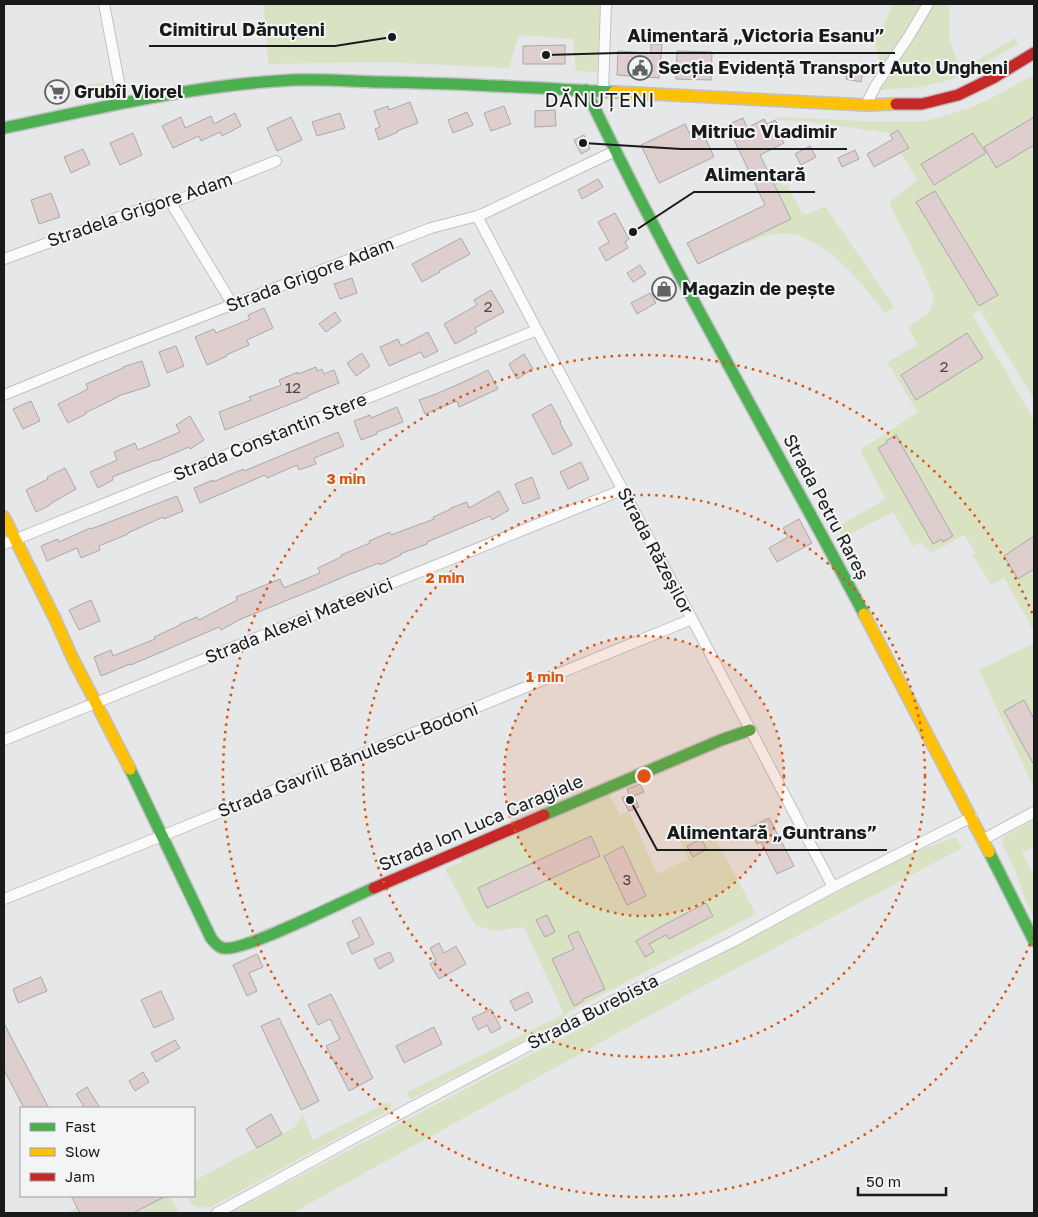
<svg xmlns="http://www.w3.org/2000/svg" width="1038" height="1217" font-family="'Golos Text',sans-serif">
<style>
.green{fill:#dae2c4}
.building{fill:#dfcece;stroke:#a9a9a9}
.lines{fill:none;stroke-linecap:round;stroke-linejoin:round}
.street-casing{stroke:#c0c1c2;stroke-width:12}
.fast-casing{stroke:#c0c1c2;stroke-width:14}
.slow-casing{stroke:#c0c1c2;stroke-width:14}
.jam-casing{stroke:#c0c1c2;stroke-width:14}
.street{stroke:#fbfbfc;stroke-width:10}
.fast{stroke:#4caf50;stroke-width:11}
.slow{stroke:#ffc107;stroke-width:11}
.jam{stroke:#c62828;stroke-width:11}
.ring{fill:none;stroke:#de560d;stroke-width:2.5;stroke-dasharray:2.5 5}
.labels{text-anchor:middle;stroke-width:4;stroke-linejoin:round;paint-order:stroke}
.number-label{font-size:15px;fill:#4a4747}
.poi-label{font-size:18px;font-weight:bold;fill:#191a1a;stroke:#f2f4f6;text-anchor:start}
.street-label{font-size:18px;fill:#191a1a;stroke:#f2f4f6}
.quarter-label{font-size:20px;letter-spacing:1px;fill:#191a1a;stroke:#f2f4f6}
.centre{fill:#de560d;stroke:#f2f4f6;stroke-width:2.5}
.ring-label{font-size:15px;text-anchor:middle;font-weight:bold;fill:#de560d;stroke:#f2f4f6;stroke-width:4;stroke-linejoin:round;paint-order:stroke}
.leader{fill:none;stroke:#191a1a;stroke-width:2}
.callout-dot{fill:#191a1a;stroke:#f2f4f6;stroke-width:2}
.callout-label{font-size:19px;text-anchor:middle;font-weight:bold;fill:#191a1a;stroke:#f2f4f6;stroke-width:4;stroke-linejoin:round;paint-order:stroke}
</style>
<rect width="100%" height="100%" fill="#e6e7e8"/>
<path class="green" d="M263 4H600L597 72 576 71 573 39 519 35 509 68 381 62 268 64 266 28Z
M893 4H922C913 21 898 52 884 64L880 62 870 30 882 29Z
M932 4H949V39L958 64 968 66 1015 38 1019 44 971 71 952 79 921 87 880 90Z
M1034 75V399L980 310 972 314 1034 420V632L1004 577 992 585 972 555 976 553 964 535 932 553 921 542 913 546 893 512 842 538 838 527 884 500 885 498 860 450 918 412 887 362 918 345 908 327 929 313 934 298 920 264 889 203 917 180 889 133 803 121 775 120V118L783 117 883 122 926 121 967 109 990 99Z
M109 82 110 91 84 97V85Z
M776 178 782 186 787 185 802 213 807 215 825 206 894 307 885 313 854 275 832 254 817 244 796 234H771L736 246 790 219 772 180Z
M1034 643V788L979 670Z
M610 795 620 816 629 811 657 874 688 859 680 841 693 832 708 825 756 914 565 1014 567 1019 411 1099 406 1093 564 1014 524 927 493 931 475 925 445 869 462 862 460 857Z
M1034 819V846L1022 853 1034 876V918L1022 891 1015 870 1002 843 1004 837Z
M956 837 962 848 694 991 330 1192 293 1213H230L752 938 903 856Z
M391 1101V1109L211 1207C197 1208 193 1208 186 1196H194V1181L295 1127 303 1115 313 1140Z
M99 1196H170L179 1213H71L70 1211Z"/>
<path class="building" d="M651 44H662L659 78 617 75 618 51 651 53Z
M565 45V64H523V46Z
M677 51 712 52 711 80 676 79Z
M848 69 863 72 861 82 846 79Z
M52 82H64L65 102 52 103Z
M410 102 418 123 397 131 398 132 379 140 375 129 380 127 374 111 388 106 389 110Z
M504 106 511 124 491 131 484 113Z
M555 110 556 126 535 127V111Z
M467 112 473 125 453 133 448 120Z
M235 113 241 126 222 136 220 132 201 141 199 136 173 148 162 126 181 117 185 128 211 116 214 124Z
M340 113 345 128 317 136 312 122Z
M291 117 302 140 277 151 267 128Z
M1034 117V145L996 168 984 147Z
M743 118 747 128 764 119 767 124 775 120 781 130 778 132 784 143 760 155 791 219 698 264 687 243 765 205 727 125Z
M685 124 693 140 704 135 714 157 659 183 641 145Z
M898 130 909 148 874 167 867 154 893 139 890 135Z
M133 133 142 155 120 165 110 143Z
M973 133 986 153 934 185 921 164Z
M584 135 590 149 581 154 574 140Z
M810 146 816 157 801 165 795 154Z
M83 149 90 164 71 173 64 157Z
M855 150 859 159 842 167 838 158Z
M598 179 603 187 582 199 578 190Z
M935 191 998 295 979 306 916 202Z
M51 193 60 217 39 224 31 200Z
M615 213 629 239 625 242 628 248 606 261 599 248 609 242 598 222Z
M461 238 470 254 439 271 440 272 422 282 412 264Z
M640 265 646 274 633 282 627 273Z
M352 278 357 293 340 299 334 284Z
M491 290 504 312 475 328 477 332 455 344 444 324 477 305 474 300Z
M650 293 656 303 637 314 631 303Z
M264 308 273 328 247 340 249 345 226 355 227 356 207 365 195 337 214 329 216 333 250 319 248 315Z
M335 312 341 321 326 332 319 324Z
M428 332 438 351 424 358 421 352 389 366 380 347 398 339 401 346Z
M967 333 983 358 916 400 901 375Z
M176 346 184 366 167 373 159 352Z
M362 353 370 366 356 376 347 363Z
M524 354 533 369 517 379 509 364Z
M142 361 150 386 118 396V397L85 413 86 414 68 423 58 404 88 389 86 384 123 368V367Z
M316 367 317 371 322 369 324 374 334 370 339 383 307 396 308 397 225 430 219 412 251 400 249 397 281 385 279 380 298 372V374Z
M488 370 498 389 459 407 457 401 425 414 419 400 436 394 470 379Z
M31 401 40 421 23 429 13 409Z
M551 404 561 422 560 423 572 445 553 455 545 439 532 415Z
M397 407 403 422 377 432V434L361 440 354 421 370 415 371 418Z
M190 416 204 440 190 449 189 447 156 461V460L112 477 113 480 98 488 90 472 117 460 114 452 135 443 138 450 180 432 176 425Z
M338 432 344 446 314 458 316 464 299 470 297 465 267 478 265 475 200 503 194 488 213 480V482L243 469 244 471Z
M896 435 953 536 943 542 942 539 933 544 878 448 887 443 886 441Z
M581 462 589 479 568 489 560 472Z
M65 468 76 489 50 504V505L36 512 26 490 48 479 47 477Z
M532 477 540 498 523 504 515 484Z
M499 491 509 510 492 520 490 516 427 542V544L400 554 401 555 380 565 379 563 348 575 320 587 241 619 221 630 219 627 131 665 130 664 101 676 94 657 111 650 113 656 155 639 154 637 180 625V624L197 617 199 620 237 600 236 597 280 579 284 588 320 573 318 568 341 557V555L370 543 369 541 390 532 391 535 434 519 433 517 451 509V508L467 502 469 508Z
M177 496 183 511 164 519 163 517 128 533V534L99 546 100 550 81 558 77 548 47 561 41 546 58 539 59 542 90 528 91 529Z
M799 519 812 543 777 562 769 548 788 537 783 528Z
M1034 536V569L1018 579 1004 556Z
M91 600 100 621 79 630 69 610Z
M1024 700 1034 719V765L1004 711Z
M640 784 644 792 634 796 639 807 629 811 622 798 629 794 627 789Z
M769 818 794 866 777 874 761 842 757 844 749 828Z
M591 836 600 856 487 908 478 888Z
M701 839 707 849 693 857 687 846Z
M623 846 646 896 627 905 604 856Z
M706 903 713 916 669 939 666 935 649 944 654 952 645 957 636 941 662 926Z
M547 915 555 932 545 937 536 920Z
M360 917 374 944 352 954 347 943 360 937 352 921Z
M578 931 605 989 583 999V1001L574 1006 552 959 574 949 568 936Z
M439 943 444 953 456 946 466 964 439 979 430 964 436 960 430 948Z
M390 952 394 961 379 969 374 959Z
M257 954 263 967 249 973 257 991 247 996 233 965Z
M41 977 47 991 18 1003 13 989Z
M161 991 174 1019 154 1028 141 1000Z
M528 992 533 1002 515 1011 510 1001Z
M331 994 373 1078 349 1091 326 1046 340 1039 330 1019 318 1025 308 1005Z
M491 1009 501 1028 491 1033 487 1025 478 1030 472 1018Z
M279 1018 319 1101 301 1110 261 1026Z
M4 1023 13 1041 49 1108H24L4 1070Z
M434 1027 442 1044 404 1063 396 1046Z
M175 1040 180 1048 156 1062 151 1053Z
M143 1072 149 1082 135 1091 129 1081Z
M87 1087 100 1108H85L76 1094Z
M271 1114 282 1134 257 1148 246 1129Z
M71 1196H166L133 1213H80Z"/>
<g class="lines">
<g class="street-casing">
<path id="street" d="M104 4 123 103
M603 91 606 4
M866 105 876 85 909 36 928 4
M171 203 233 305
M477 216 537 330 692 619 833 887
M4 259 147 207 166 202 171 203 276 161
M4 395 94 358 431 228 477 216 485 213 615 151
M4 544 537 330
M4 740 622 490
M984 839 1034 812
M4 899 162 836 692 619
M217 1213 352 1139 611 1002 734 941 833 887 972 817"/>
</g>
<g class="fast-casing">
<path id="fast" d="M586 90C671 269 772 440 864 614
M4 128C99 108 194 85 292 80 320 79 350 81 379 82 457 83 535 88 614 92
M130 769 211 938C214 942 218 947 223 948 243 953 349 898 374 888
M544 815 721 740 750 730
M989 852 1034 941"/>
</g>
<g class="slow-casing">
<path id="slow" d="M614 92 866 105 896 104
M4 517 56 621 72 657 130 769
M864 614 989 852"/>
</g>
<g class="jam-casing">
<path id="jam" d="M896 104H922L958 95 993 78 1034 53
M374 888 544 815"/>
</g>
<use href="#street" class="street"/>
<use href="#fast" class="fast"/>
<use href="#slow" class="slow"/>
<use href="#jam" class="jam"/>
</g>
<circle cx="644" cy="776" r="140" fill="#de560d" fill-opacity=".12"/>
<g class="ring">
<circle cx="644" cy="776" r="140"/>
<circle cx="644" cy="776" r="281"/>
<path d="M1033 937A421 421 0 1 1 1033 615"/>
</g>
<defs>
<g id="civic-ring" transform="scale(1.25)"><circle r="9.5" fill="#f2f4f6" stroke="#616262" stroke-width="1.5"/><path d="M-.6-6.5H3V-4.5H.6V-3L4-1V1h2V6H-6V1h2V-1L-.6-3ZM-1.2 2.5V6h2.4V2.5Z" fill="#616262"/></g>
<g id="supermarket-ring" transform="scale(1.25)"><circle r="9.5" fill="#f2f4f6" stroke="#616262" stroke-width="1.5"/><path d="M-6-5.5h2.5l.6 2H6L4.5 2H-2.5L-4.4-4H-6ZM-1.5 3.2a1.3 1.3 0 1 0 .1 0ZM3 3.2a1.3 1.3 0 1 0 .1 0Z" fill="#616262"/></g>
<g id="shop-ring" transform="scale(1.25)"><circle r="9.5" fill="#f2f4f6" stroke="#616262" stroke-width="1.5"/><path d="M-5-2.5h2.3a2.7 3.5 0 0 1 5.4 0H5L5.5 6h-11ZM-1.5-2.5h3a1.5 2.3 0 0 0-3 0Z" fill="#616262"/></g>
</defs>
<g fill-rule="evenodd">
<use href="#civic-ring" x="640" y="68"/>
<use href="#supermarket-ring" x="57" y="92"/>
<use href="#shop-ring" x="664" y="289"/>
</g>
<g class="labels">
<g class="number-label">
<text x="488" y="312">2</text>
<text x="944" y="372">2</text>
<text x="293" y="393">12</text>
<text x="627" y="885">3</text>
</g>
<g class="poi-label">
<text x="658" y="74">Secția Evidență Transport Auto Ungheni</text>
<text x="74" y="98">Grubîi Viorel</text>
<text x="682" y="295">Magazin de pește</text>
</g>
<g class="street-label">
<text transform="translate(140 210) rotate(-19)" y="6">Stradela Grigore Adam</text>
<text transform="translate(310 275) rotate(-21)" y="6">Strada Grigore Adam</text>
<text transform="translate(270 437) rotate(-22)" y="6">Strada Constantin Stere</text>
<text transform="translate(826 507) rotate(62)" y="6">Strada Petru Rareș</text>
<text transform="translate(655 551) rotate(62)" y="6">Strada Răzeşilor</text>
<text transform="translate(299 621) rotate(-22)" y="6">Strada Alexei Mateevici</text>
<text transform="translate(348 760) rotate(-22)" y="6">Strada Gavriil Bănulescu-Bodoni</text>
<text transform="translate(481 823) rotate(-23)" y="6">Strada Ion Luca Caragiale</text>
<text transform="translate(593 1012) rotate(-27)" y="6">Strada Burebista</text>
</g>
<g class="quarter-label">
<text x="600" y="107">DĂNUȚENI</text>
</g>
</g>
<circle cx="644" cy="776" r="8" class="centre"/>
<g class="ring-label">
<text x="346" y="484">3 min</text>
<text x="445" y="583">2 min</text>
<text x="545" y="682">1 min</text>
</g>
<path class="leader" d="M392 37L335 46H149M546 55L617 53H895M583 143L681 149H847M633 232L694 192H815M630 800L657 850H887"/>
<g class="callout-dot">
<circle cx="392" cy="37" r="5"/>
<circle cx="546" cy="55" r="5"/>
<circle cx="583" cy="143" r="5"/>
<circle cx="633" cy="232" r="5"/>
<circle cx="630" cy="800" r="5"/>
</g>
<g class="callout-label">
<text x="242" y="36">Cimitirul Dănuțeni</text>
<text x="756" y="42">Alimentară „Victoria Esanu”</text>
<text x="764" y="138">Mitriuc Vladimir</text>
<text x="755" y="181">Alimentară</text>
<text x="772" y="839">Alimentară „Guntrans”</text>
</g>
<rect width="1038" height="1217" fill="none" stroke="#191a1a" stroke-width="10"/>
<rect x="20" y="1107" width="175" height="90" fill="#f2f4f6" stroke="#9b9d9e"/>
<rect x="30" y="1123" width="25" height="8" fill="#4caf50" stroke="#9b9d9e"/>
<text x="65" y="1132" font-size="15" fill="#191a1a">Fast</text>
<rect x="30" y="1148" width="25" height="8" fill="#ffc107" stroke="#9b9d9e"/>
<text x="65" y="1157" font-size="15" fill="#191a1a">Slow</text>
<rect x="30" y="1173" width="25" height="8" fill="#c62828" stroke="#9b9d9e"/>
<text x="65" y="1182" font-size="15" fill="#191a1a">Jam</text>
<path d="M858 1187v8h88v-8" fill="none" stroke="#191a1a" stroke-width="2.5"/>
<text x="866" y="1187" font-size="15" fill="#191a1a" stroke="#f2f4f6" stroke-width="4" paint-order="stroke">50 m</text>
</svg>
